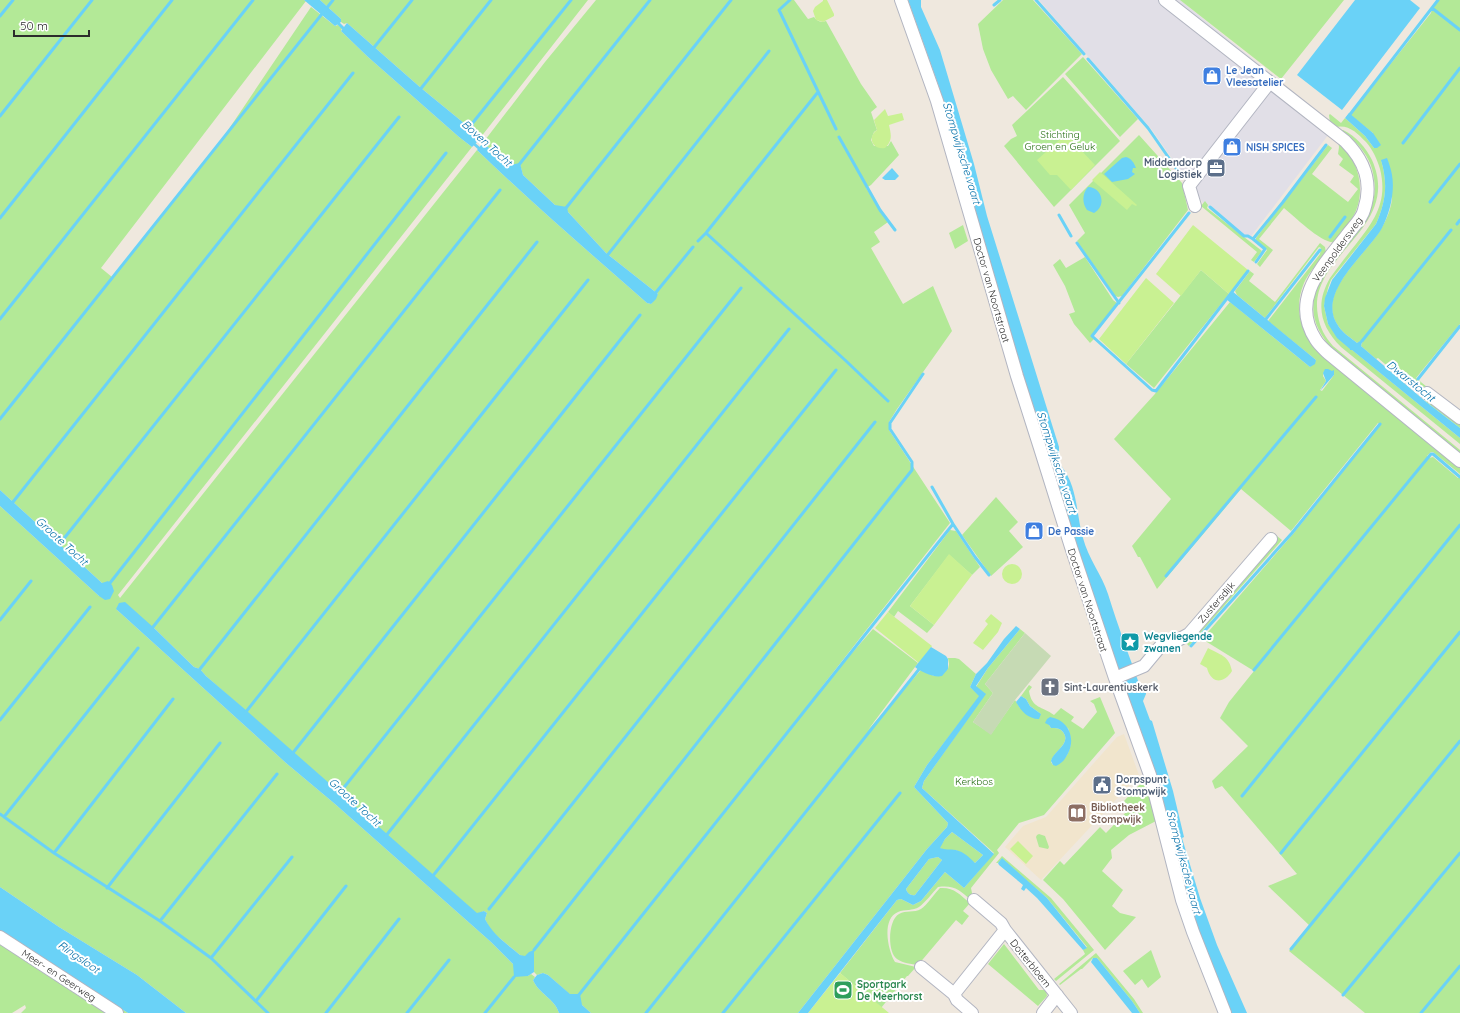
<svg xmlns="http://www.w3.org/2000/svg" width="1460" height="1013" font-family="Quicksand,sans-serif">
<style>
.industrial{fill:#e1dfe7}
.education{fill:#f1e5cd}
.green{fill:#b3e997;fill-rule:evenodd}
.cemetery{fill:#c6dab4}
.pitch{fill:#c9f192}
.water{fill:#6ad2f7;fill-rule:evenodd}
.lines{fill:none;stroke-linecap:round;stroke-linejoin:round}
.stream{stroke:#6ad2f7;stroke-width:3}
.minor-casing{stroke:#b2b5c1;stroke-width:14}
.minor{stroke:#fff;stroke-width:12}
.labels{text-anchor:middle;stroke-width:4;stroke-linejoin:round;paint-order:stroke}
.shop-label{font-size:10px;font-weight:bold;fill:#366cbe;stroke:#fff;text-anchor:start}
.park-label{font-size:10px;fill:#287015;stroke:#fff}
.service-label{font-size:10px;font-weight:bold;fill:#4e5e75;stroke:#fff;text-anchor:end}
.street-label{font-size:10px;fill:#2c2c2c;stroke:#fff}
.culture-label{font-size:10px;font-weight:bold;fill:#0d838f;stroke:#fff;text-anchor:start}
.worship-label{font-size:10px;font-weight:bold;fill:#5b616d;stroke:#fff;text-anchor:start}
.education-label{font-size:10px;font-weight:bold;fill:#785e54;stroke:#fff;text-anchor:start}
.leisure-label{font-size:10px;font-weight:bold;fill:#27864d;stroke:#fff;text-anchor:start}
.water-label{font-size:11px;font-style:italic;fill:#0470a9;stroke:#fff}
</style>
<rect width="100%" height="100%" fill="#efe8de"/>
<path class="industrial" d="M1039 0H1180L1335 126 1249 239 1203 203 1152 130Z"/>
<path class="education" d="M1124 734 1139 775 1041 880 1005 847 1023 826 1046 817 1117 737Z"/>
<path class="green" d="M0 0H304L306 1 101 268 112 277 216 148 311 7 335 26 338 25 342 28 341 31 368 57 459 137 472 147 118 595 120 598 477 150C532 203 590 253 647 303L651 304 658 294 606 253 568 212 555 205 523 175 520 164 510 165 488 147 482 144 545 62 596 0H794L808 19 814 17C817 21 821 23 826 21L861 84 877 107 871 112 877 130 874 132 871 140 874 146H888L891 141 899 155 871 185 866 188 888 222 874 232 880 242 871 248 903 304 933 286 952 331 897 409 889 422V430L950 523 817 693 873 629 918 663 868 730 921 670 934 676 948 669 949 664 948 658H955L959 659 976 674 970 687 980 696 927 765 914 787 948 823 947 827 927 849 798 1013H591L548 975 543 973 537 975 534 972V961L520 955 496 935 490 929 485 919 487 913 484 911 477 914 206 676 200 669 194 667 153 627 116 609 286 763 335 804 491 942 513 964 523 975 528 976 531 974 535 977 533 980C538 993 555 999 559 1013H186L137 975 59 927 0 887V506L99 596 102 583 0 490Z
M320 0H588L477 142 473 123 465 124 421 88 347 23 344 24 341 22V19Z
M1003 0H1033L1082 54 1026 110 1013 96 1008 99 991 70 983 49 978 24Z
M1180 0H1344L1281 79Z
M1438 0H1460V324L1416 378 1427 387 1460 421V428L1425 401 1426 399 1378 358 1376 359 1361 346 1363 340 1357 343C1351 338 1343 333 1339 327 1313 293 1368 254 1382 227 1387 219 1391 208 1392 199 1393 192 1384 168 1381 160 1388 184 1386 201 1376 224L1331 280 1328 288 1324 306 1328 324 1351 349 1460 438V444L1341 347C1320 326 1315 304 1330 278 1339 266 1347 255 1356 244 1375 220 1388 201 1380 169 1377 159 1373 150 1366 142 1357 133 1349 124 1335 127L1330 123 1329 115 1330 114 1341 123 1345 118 1365 136 1374 148 1373 133 1350 115 1431 13 1432 8Z
M1083 57 1138 119 1120 137 1065 74Z
M1063 77 1120 141 1054 207 1004 146 1011 139 1017 136 1012 125Z
M1343 130C1356 136 1366 148 1372 160 1403 230 1306 255 1318 316 1320 328 1325 337 1333 346L1460 450V454L1337 354C1290 307 1322 275 1354 233 1359 226 1366 219 1370 211 1374 201 1376 190 1374 179 1373 166 1366 153 1357 144 1352 139 1346 135 1340 131Z
M1139 135 1182 183 1188 210 1122 296 1118 297 1115 296 1077 241 1085 233 1069 205Z
M1338 141C1359 159 1367 192 1353 217 1348 226 1341 234 1335 242 1323 245 1294 216 1284 208L1259 239 1273 250 1260 267 1257 264 1267 250 1256 240V238L1328 145 1332 148 1312 174 1348 202 1358 189 1350 182 1354 176 1339 165 1343 159 1338 154 1339 147Z
M1205 201 1208 205 1207 208 1262 251 1254 262 1251 260 1257 252 1201 206Z
M963 225 968 241 955 249 949 233Z
M1320 243 1325 247 1326 253C1318 263 1309 272 1304 283 1292 311 1303 339 1325 358L1460 468V474L1433 452H1431L1427 456 1429 458 1433 457 1458 478H1460V1013H1365L1289 951 1310 926 1268 886 1297 874 1222 786 1215 789 1212 781 1248 746 1220 718 1229 702 1254 671 1202 639 1293 534 1380 425 1378 423 1291 531 1241 489 1157 589 1140 557H1138L1132 546 1171 499 1114 439 1154 395 1230 302 1310 367 1316 360 1268 321 1320 254 1321 248 1319 247 1265 318 1237 295 1235 291 1250 271 1254 274 1249 281 1275 302ZM1324 371H1333L1334 375 1322 391 1320 390 1326 381 1323 376Z
M1085 257 1113 300 1117 303 1091 336 1094 339 1090 343 1074 324 1069 314 1075 312 1065 286 1053 265 1060 259 1066 268Z
M1201 270 1229 294 1154 388 1126 364Z
M996 497 1018 522 1009 531 1023 547 991 576 962 535Z
M950 530 956 531 980 567 972 575 949 555 910 606 934 625 927 633 898 611 894 617 888 612Z
M1272 532 1282 540 1189 646 1186 643 1274 540 1269 535Z
M1020 629 1025 633 985 684 993 693 973 722 991 734 1015 700 1020 708 1041 714 1030 706 1026 699 1021 696 1029 685 1032 687 1029 691C1032 709 1042 706 1054 715L1061 708 1074 717 1071 721 1083 729 1097 712 1094 704 1090 701 1100 697 1115 733 1044 815 1019 823 997 850 999 853 971 888 973 898 971 900C959 890 955 885 938 887 932 893 926 902 919 907 913 911 905 909 898 912 881 919 888 951 895 962L916 967 908 976H907L881 1008 840 973 897 900 901 899 913 905 921 901 945 872 964 888 994 853 922 788 924 781 985 694 976 687 988 668ZM1049 725 1068 728C1074 744 1070 760 1053 765L1051 762C1053 751 1072 744 1063 732 1060 728 1056 728 1051 728Z
M1142 782 1149 791 1156 821 1129 835 1111 850 1112 858 1102 871 1123 890 1112 906 1120 913 1136 917 1105 950 1063 899 1043 880 1060 861 1064 865 1100 827 1106 833 1130 808 1124 801Z
M952 832 983 855 975 863 956 850H945L939 848 945 839Z
M1039 834 1045 836 1049 847 1048 849 1039 847 1036 837 1037 835Z
M1002 856 1051 898 1094 950 1056 981 1054 979 1085 954 1083 950 1087 947 1047 898 1002 859 998 863H996Z
M938 857 942 860 915 895C911 896 907 893 906 889L929 859Z
M940 888C954 887 959 894 970 903L963 911 969 916 962 925 956 920 918 965C912 964 902 963 897 959 887 952 888 920 899 914 906 910 914 913 921 909 927 905 934 894 940 888Z
M0 931 128 1013H21L26 1008 25 1005 12 1013H0Z
M1004 944 1039 990H1046L1047 996 1038 1006 988 964Z
M1151 950 1161 977 1148 988 1142 979 1135 985 1123 971Z
M1096 953 1134 999 1143 1013H1140L1132 1001 1097 958H1093L1082 969H1081L1060 985 1059 984Z"/>
<path class="cemetery" d="M1025 633 1051 656 1015 700 991 735 973 722 993 693 985 684Z"/>
<path class="pitch" d="M823 0H827L834 14V16L823 22 816 20 813 11 815 7 823 1Z
M885 109 888 116 902 113 904 120 889 125C891 134 893 141 885 148 872 150 867 137 877 130L874 120Z
M1066 134 1095 165 1071 190 1057 175H1050L1037 160Z
M1100 172 1137 205 1136 206 1132 204 1127 210 1092 180Z
M1193 225 1248 270 1229 294 1201 270 1181 296 1156 274Z
M1146 278 1174 303 1126 364 1099 339Z
M949 554 972 575 934 625 910 606Z
M1002 574a10 10 0 1 1 20 0a10 10 0 1 1-20 0Z
M888 612 932 646 919 663 875 628Z
M991 614 1002 623 998 632 983 650 973 643 988 624 985 621Z
M1208 648C1220 655 1229 655 1232 671 1224 684 1211 684 1207 668L1200 664Z
M1018 841 1033 856 1026 864 1010 849Z
M840 973 883 1008 889 1013H808Z"/>
<path class="water" d="M304 0H320L341 19V22L335 26Z
M908 0H921V7L940 50 974 164 987 216 1059 447V460L1057 462 1059 466H1061C1078 486 1076 514 1083 538 1088 558 1102 575 1108 594 1118 627 1131 660 1142 692L1146 693V694L1143 701 1150 720 1152 721 1173 791 1184 837 1182 838 1200 898 1217 945 1247 1013H1230L1204 949 1185 890 1173 846 1162 795 1155 771 1118 670 1077 549 1001 305 939 87Z
M1355 0H1410L1420 8 1342 110 1297 75Z
M347 23 421 88 465 124 473 123 477 142 472 147 459 137 368 57 341 31Z
M1349 113 1373 133 1381 145 1377 148H1374L1365 136 1345 118Z
M482 144 488 147 510 165 520 163 523 175 555 205 567 207 568 212 606 253 658 294 656 299 651 304 647 303C590 253 532 203 477 150Z
M1126 157C1132 159 1134 163 1136 168H1133L1132 172 1135 174 1128 179 1112 182 1104 174 1122 158Z
M1387 158C1389 163 1391 169 1392 175 1395 192 1390 213 1382 228 1367 254 1314 294 1339 327 1343 333 1351 338 1357 343L1363 339 1361 346 1425 401 1460 428V438L1352 350H1350V349L1337 338 1328 324 1324 306 1325 298 1332 280 1376 224C1386 201 1388 184 1381 160Z
M892 168 899 176 895 180H885L882 178Z
M1088 187C1102 187 1107 206 1094 213L1087 210C1082 203 1082 194 1088 187Z
M1232 291 1316 360 1315 364 1310 367 1226 299Z
M1325 369H1328L1332 371 1334 370V375L1320 391 1326 381 1323 373Z
M0 490 102 583 108 581 112 585 114 591 110 599 105 600 99 596 0 506Z
M125 602 153 627 194 667 200 669 206 676 247 711 477 913 484 911 487 913 485 919C493 935 507 944 520 955L525 956 529 952 534 950V972L528 976 514 977 513 964 491 942 335 804 286 763 116 609 119 603Z
M1016 626 1020 629 988 668 976 686 986 694 924 781 922 788 994 854 964 888 945 872 921 901 913 905 901 899 897 900 808 1013H798L927 849 947 827 948 823 914 787 927 765 979 696 970 687 976 674 987 663 1004 639ZM952 832 983 855 975 863C969 857 964 852 956 850 950 849 945 850 940 848L945 839ZM938 857 942 860 915 895C911 896 907 893 906 889L929 859Z
M931 647 946 656 948 659V669L942 676C934 678 921 672 915 667Z
M1021 696 1026 699 1030 706 1041 714 1039 719C1028 719 1021 711 1016 702Z
M1050 717C1070 720 1077 741 1066 757 1064 761 1060 764 1056 766L1053 765 1051 761C1053 751 1072 744 1063 732 1060 728 1056 728 1051 728L1049 725 1045 723 1047 719Z
M1002 858 1047 898 1087 948 1083 950 1037 898 1026 888 1024 891 1021 889 1023 885 999 865 998 863Z
M0 887 59 927 137 975 186 1013H128L0 931Z
M1093 958H1097L1132 1001 1140 1013H1132L1091 962Z
M543 973 548 975 570 994H580L582 1005 591 1013H559C555 999 538 993 533 980L537 975Z"/>
<g class="lines">
<path class="stream" d="M790 0 779 10 836 129
M1036 0 1084 54
M994 5 1000 0
M1432 8 1460 30
M0 16 13 0
M336 21 346 31
M372 50 412 0
M1088 59 1148 128 1180 174
M419 91 491 0
M818 92 706 233 845 360 888 401
M0 116 92 0
M1348 117 1438 0
M471 125 571 0
M839 137 880 210 895 230
M472 142 481 150
M1403 143 1460 68
M518 166 650 0
M1430 202 1460 164
M1210 207 1244 236H1248L1253 239
M566 208 731 0
M1189 213 1092 336 1152 390 1156 391 1248 271
M1059 215 1071 236
M0 218 172 0
M1457 224 1460 220
M1330 237 1345 217
M698 241 706 233
M1077 243 1119 303
M606 257 769 51
M1256 262 1265 249 1253 239 1283 202 1326 145
M653 296 693 247
M0 319 253 0
M1266 319 1320 250
M1362 341 1451 230
M1418 379 1460 326
M0 419 333 0
M13 502 353 73
M953 524 975 557 989 575
M58 546 399 117
M1166 576 1316 397
M110 583 446 153
M0 620 31 581
M153 627 500 190
M1191 646 1292 533 1380 424
M200 669 537 242
M1254 670 1431 454H1433L1460 477
M245 713 588 280
M0 720 90 607
M292 754 640 315
M338 795 741 288
M1242 796 1460 525
M0 814 54 853 160 921 211 958 268 1013
M4 817 138 648
M385 837 789 329
M54 853 173 699
M1281 853 1460 632
M432 877 836 370
M107 888 220 743
M489 909 875 422
M160 921 277 774
M1291 949 1460 741
M534 950 912 470V462L890 429V423L923 374
M211 958 292 857
M1343 995 1460 853
M578 996 953 524 932 487
M256 1001 346 886
M326 1013 399 919
M407 1013 449 960
M485 1013 514 977
M646 1013 920 668
M723 1013 900 793
M1421 1013 1460 966"/>
<g class="minor-casing">
<path id="minor" d="M901 0 937 101 1017 376 1040 448 1071 547 1115 678 1150 775 1182 900 1193 932 1225 1013
M1165 0 1345 141C1365 161 1373 183 1364 210 1362 219 1352 228 1347 235 1323 266 1289 299 1316 340 1319 345 1324 349 1328 353L1460 461
M1195 206 1189 186 1270 82
M1427 393 1460 418
M1115 678 1144 666 1164 642 1178 640 1189 634 1271 539
M974 900 1001 923 1005 930 1071 1013
M0 937 117 1013
M921 967 954 994
M972 1013 957 1000 954 994 1005 930
M1043 1013 1057 995"/>
</g>
<use href="#minor" class="minor"/>
</g>
<defs>
<g id="shop-square" transform="scale(1)"><rect x="-9" y="-9" width="18" height="18" rx="4" fill="#3f7fe0" stroke="#fff"/><path d="M-5-2.5h2.3a2.7 3.5 0 0 1 5.4 0H5L5.5 6h-11ZM-1.5-2.5h3a1.5 2.3 0 0 0-3 0Z" fill="#fff"/></g>
<g id="office-square" transform="scale(1)"><rect x="-9" y="-9" width="18" height="18" rx="4" fill="#5c6f8a" stroke="#fff"/><path d="M-6-3h4V-5.5h4V-3h4V5H-6ZM-1-4.5V-3h2v-1.5ZM-6 0V1H6V0Z" fill="#fff"/></g>
<g id="sight-square" transform="scale(1)"><rect x="-9" y="-9" width="18" height="18" rx="4" fill="#0f9aa8" stroke="#fff"/><path d="M0-6L1.8-2.2L6-1.7L2.9 1.2L3.7 5.4L0 3.3L-3.7 5.4L-2.9 1.2L-6-1.7L-1.8-2.2Z" fill="#fff"/></g>
<g id="church-square" transform="scale(1)"><rect x="-9" y="-9" width="18" height="18" rx="4" fill="#6b7280" stroke="#fff"/><path d="M-1.2-6h2.4v3.5h3.3v2.4h-3.3V6h-2.4V-.1h-3.3v-2.4h3.3Z" fill="#fff"/></g>
<g id="civic-square" transform="scale(1)"><rect x="-9" y="-9" width="18" height="18" rx="4" fill="#5c6f8a" stroke="#fff"/><path d="M-.6-6.5H3V-4.5H.6V-3L4-1V1h2V6H-6V1h2V-1L-.6-3ZM-1.2 2.5V6h2.4V2.5Z" fill="#fff"/></g>
<g id="library-square" transform="scale(1)"><rect x="-9" y="-9" width="18" height="18" rx="4" fill="#8d6e63" stroke="#fff"/><path d="M-6-4Q-3-5.5-.7-3.5V5Q-3 3-6 4ZM6-4Q3-5.5 .7-3.5V5Q3 3 6 4Z" fill="#fff"/></g>
<g id="stadium-square" transform="scale(1)"><rect x="-9" y="-9" width="18" height="18" rx="4" fill="#2e9e5b" stroke="#fff"/><path d="M0-5a6.5 5 0 1 0 0 10a6.5 5 0 1 0 0-10ZM-3.5-1.8h7v3.6h-7Z" fill="#fff"/></g>
</defs>
<g fill-rule="evenodd">
<use href="#shop-square" x="1212" y="76"/>
<use href="#shop-square" x="1232" y="147"/>
<use href="#office-square" x="1216" y="168"/>
<use href="#shop-square" x="1034" y="531"/>
<use href="#sight-square" x="1130" y="642"/>
<use href="#church-square" x="1050" y="687"/>
<use href="#civic-square" x="1102" y="785"/>
<use href="#library-square" x="1077" y="813"/>
<use href="#stadium-square" x="843" y="990"/>
</g>
<g class="labels">
<g class="shop-label">
<text x="1226" y="74">Le Jean<tspan x="1226" dy="12">Vleesatelier</tspan></text>
<text x="1246" y="151">NISH SPICES</text>
<text x="1048" y="535">De Passie</text>
</g>
<g class="park-label">
<text x="1060" y="138">Stichting<tspan x="1060" dy="12">Groen en Geluk</tspan></text>
<text x="974" y="785">Kerkbos</text>
</g>
<g class="service-label">
<text x="1202" y="166">Middendorp<tspan x="1202" dy="12">Logistiek</tspan></text>
<text x="1116" y="783" text-anchor="start">Dorpspunt<tspan x="1116" dy="12">Stompwijk</tspan></text>
</g>
<g class="street-label">
<text transform="translate(1337 249) rotate(-54)" y="4">Veenpoldersweg</text>
<text transform="translate(992 290) rotate(74)" y="4">Doctor van Noortstraat</text>
<text transform="translate(1088 600) rotate(72)" y="4">Doctor van Noortstraat</text>
<text transform="translate(1216 602) rotate(-49)" y="4">Zustersdijk</text>
<text transform="translate(1031 963) rotate(51)" y="4">Dotterbloem</text>
<text transform="translate(59 975) rotate(33)" y="4">Meer- en Geerweg</text>
</g>
<g class="culture-label">
<text x="1144" y="640">Wegvliegende<tspan x="1144" dy="12">zwanen</tspan></text>
</g>
<g class="worship-label">
<text x="1064" y="691">Sint-Laurentiuskerk</text>
</g>
<g class="education-label">
<text x="1091" y="811">Bibliotheek<tspan x="1091" dy="12">Stompwijk</tspan></text>
</g>
<g class="leisure-label">
<text x="857" y="988">Sportpark<tspan x="857" dy="12">De Meerhorst</tspan></text>
</g>
<g class="water-label">
<text transform="translate(487 143) rotate(42)" y="4">Boven Tocht</text>
<text transform="translate(962 153) rotate(73)" y="4">Stompwijksche vaart</text>
<text transform="translate(1411 381) rotate(39)" y="4">Dwarstocht</text>
<text transform="translate(1057 462) rotate(72)" y="4">Stompwijksche vaart</text>
<text transform="translate(62 541) rotate(42)" y="4">Groote Tocht</text>
<text transform="translate(355 802) rotate(42)" y="4">Groote Tocht</text>
<text transform="translate(1184 862) rotate(75)" y="4">Stompwijksche vaart</text>
<text transform="translate(79 957) rotate(35)" y="4">Ringsloot</text>
</g>
</g>
<path d="M14 30v6h75v-6" fill="none" stroke="#2c2c2c" stroke-width="2"/>
<text x="20" y="30" font-size="12" fill="#2c2c2c" stroke="#ffffff" stroke-width="3" paint-order="stroke">50 m</text>
</svg>
